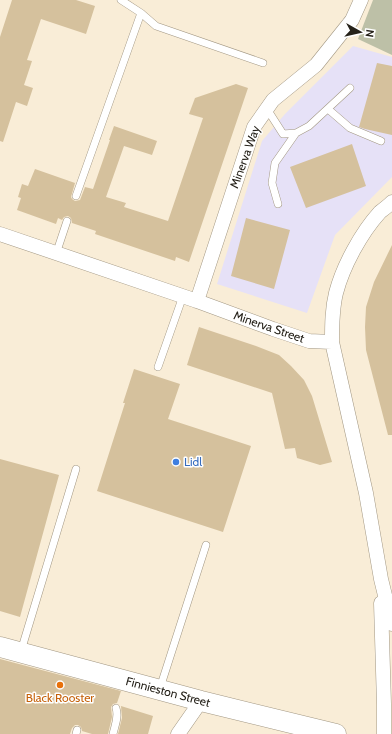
<svg xmlns="http://www.w3.org/2000/svg" width="392" height="734" font-family="Cabin,sans-serif">
<style>
.commercial{fill:#e6e1f7}
.green{fill:#bdc0a7}
.building{fill:#d5c19d}
.lines{fill:none;stroke-linecap:round;stroke-linejoin:round}
.lane-casing{stroke:#a29783;stroke-width:8}
.street-casing{stroke:#a29783;stroke-width:15}
.secondary-casing{stroke:#a29783;stroke-width:21}
.lane{stroke:#fff;stroke-width:7}
.street{stroke:#fff;stroke-width:14}
.secondary{stroke:#fff;stroke-width:20}
.shop-dot{fill:#3f7fe0;stroke:#fff;stroke-width:1.5}
.food-dot{fill:#e8710a;stroke:#fff;stroke-width:1.5}
.labels{text-anchor:middle;stroke-width:3;stroke-linejoin:round;paint-order:stroke}
.street-label{font-size:12px;fill:#252119;stroke:#fff}
.shop-label{font-size:12px;fill:#366cbe;stroke:#fff;text-anchor:start}
.food-label{font-size:12px;fill:#c56008;stroke:#fff}
</style>
<rect width="100%" height="100%" fill="#f9edd7"/>
<path class="commercial" d="M353 46 392 57V177L335 235 307 313 217 284 262 141 285 114Z"/>
<path class="green" d="M373 0H392V55L358 39Z"/>
<path class="building" d="M12 0H76L95 6 86 34 41 19 27 60 32 61 24 85 33 88 27 106 16 102 3 142 0 141V37Z
M377 63 392 66V135L365 129 359 127Z
M236 84 248 88 189 262 176 257 175 261 95 234 96 231 72 223 71 218 68 216 64 217 62 220 58 218 56 224 17 210 21 198 18 197 22 184 28 186 35 169 75 183 71 197 72 199 75 201 80 200 85 187 93 189 110 140H109L114 126 157 141 152 155 124 146 106 197 126 203 124 207 168 221 203 118 189 114 195 98Z
M352 144 366 186 306 208 290 167Z
M246 218 290 230 274 289 231 276Z
M392 245V435H388L366 350 365 327 366 307 374 282Z
M199 327 256 346 279 355 291 366 304 380 312 396 332 462 320 465 297 458 295 448 285 449 272 393 187 365Z
M134 369 180 384 168 419 251 446 223 532 97 491 125 403H123Z
M0 459 59 475 20 617 0 611Z
M0 659 121 691 117 703 113 704 111 707 112 717 108 734H92L82 731 81 727 78 725H75L72 728 70 734H0Z
M121 706 153 716 148 734H118L122 718Z"/>
<g class="lines">
<g class="lane-casing">
<path id="lane" d="M121 0 141 13 156 26 263 63
M267 109 283 134 296 133 309 126 350 88
M328 109 350 128 381 141
M76 196 141 13
M278 204 272 183 275 163 296 133
M56 254 67 221
M158 367 183 296
M21 651 76 469
M160 688 206 545
M76 734 77 730
M113 734C115 725 119 717 116 708"/>
</g>
<g class="street-casing">
<path id="street" d="M392 202C388 206 384 209 380 212 361 233 343 266 336 293 332 309 332 325 332 342L366 493 381 579 392 624
M0 234 197 301 273 329 309 341 332 342
M197 301 254 127 273 100 316 65 352 20 361 0
M381 603 384 704V734
M178 734 201 701"/>
</g>
<g class="secondary-casing">
<path id="secondary" d="M0 647 201 701 336 734"/>
</g>
<use href="#lane" class="lane"/>
<use href="#street" class="street"/>
<use href="#secondary" class="secondary"/>
</g>
<circle class="shop-dot" cx="176" cy="462" r="4"/>
<circle class="food-dot" cx="60" cy="685" r="4"/>
<g class="labels">
<g class="street-label">
<text transform="translate(245 157) rotate(-70)" y="4">Minerva Way</text>
<text transform="translate(269 327) rotate(19)" y="4">Minerva Street</text>
<text transform="translate(168 692) rotate(15)" y="4">Finnieston Street</text>
</g>
<g class="shop-label">
<text x="184" y="466">Lidl</text>
</g>
<g class="food-label">
<text x="60" y="702">Black Rooster</text>
</g>
</g>
<g transform="translate(360 32) rotate(98)" stroke="#ffffff" stroke-width="3" paint-order="stroke">
<path d="M0-3L7 15L0 10L-7 15Z" fill="#252119"/>
<text y="-6" font-size="11" font-weight="bold" text-anchor="middle" fill="#252119">N</text>
</g>
</svg>
